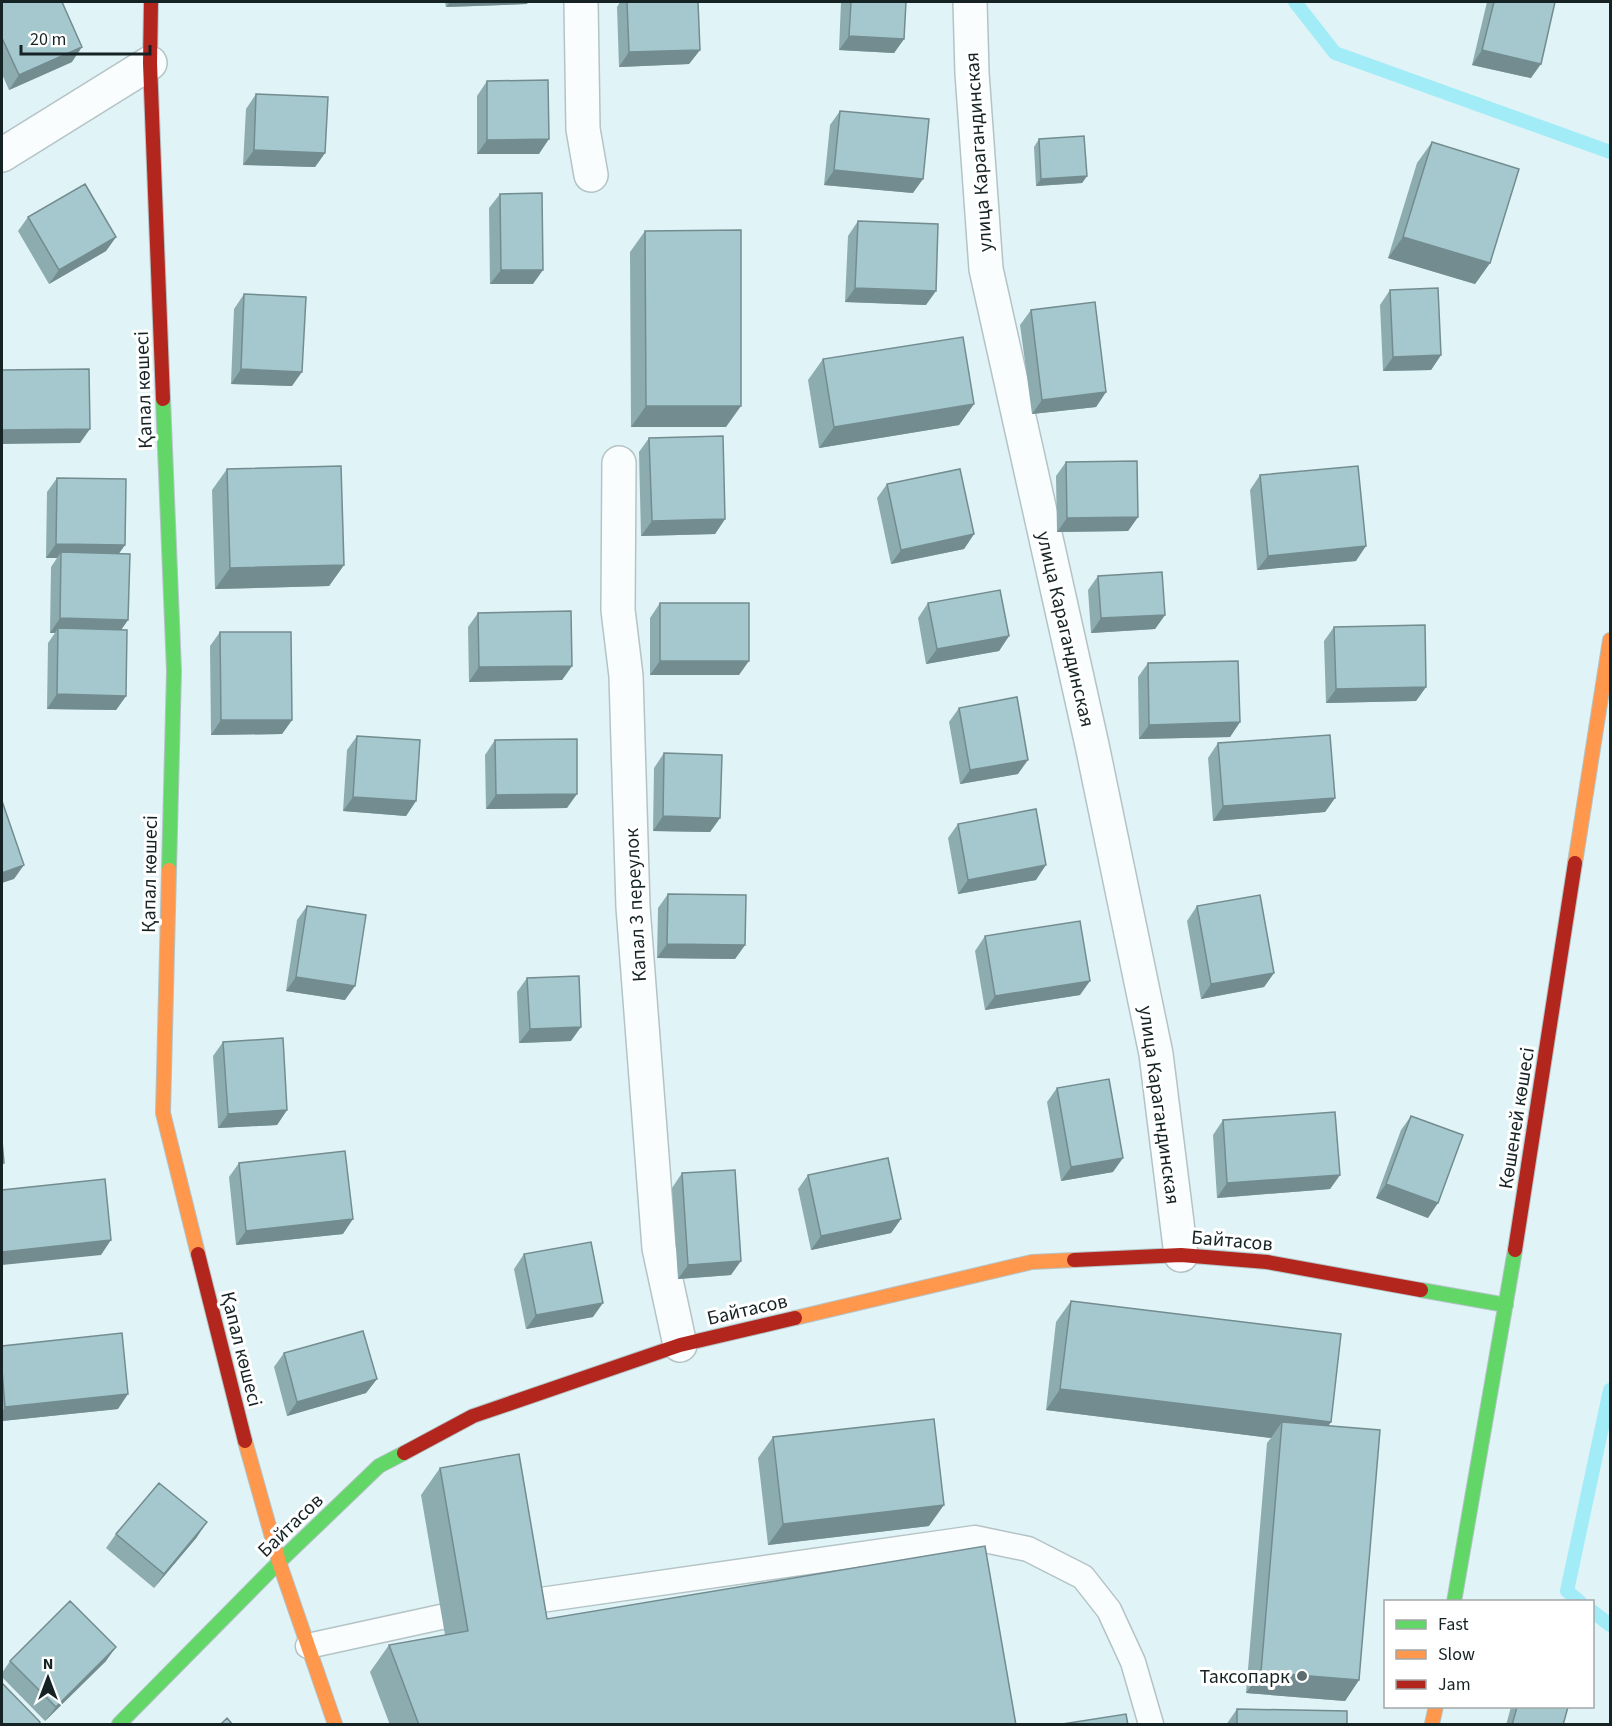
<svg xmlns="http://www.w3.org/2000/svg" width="1612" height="1726" font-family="'Source Sans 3',sans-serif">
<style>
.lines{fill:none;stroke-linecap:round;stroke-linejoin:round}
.stream{stroke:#a2ecf7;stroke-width:14}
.lane-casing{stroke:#b4c3c6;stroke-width:27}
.street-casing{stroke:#b4c3c6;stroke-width:36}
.fast-casing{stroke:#b4c3c6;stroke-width:16}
.slow-casing{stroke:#b4c3c6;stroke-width:16}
.jam-casing{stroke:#b4c3c6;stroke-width:16}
.lane{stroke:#fafdfe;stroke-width:24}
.street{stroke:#fafdfe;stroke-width:33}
.fast{stroke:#63d668;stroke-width:14}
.slow{stroke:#ff974d;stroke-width:14}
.jam{stroke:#b3261e;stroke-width:14}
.wall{fill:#8dacb0}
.shaded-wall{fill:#738c90}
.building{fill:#a4c8cd;stroke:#738c90;stroke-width:1.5}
.poi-dot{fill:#5d6c6e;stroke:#fff;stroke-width:2}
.labels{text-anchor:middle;stroke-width:6;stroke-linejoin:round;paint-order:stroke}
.street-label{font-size:20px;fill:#162325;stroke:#fff}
.poi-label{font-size:20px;fill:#162325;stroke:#fff;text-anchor:end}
</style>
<rect width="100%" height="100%" fill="#e0f3f6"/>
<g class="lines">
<path class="stream" d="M1295 2 1335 53 1610 152
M1580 1602 1567 1591 1610 1390
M1592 1611 1610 1625"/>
<g class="lane-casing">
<path id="lane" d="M520 1603 975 1538 1028 1549 1083 1577 1109 1610 1133 1662 1151 1724
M308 1646 441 1617"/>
</g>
<g class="street-casing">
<path id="street" d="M581 2 583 129 591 175
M970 2 972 73 986 269 1092 745 1156 1054 1181 1255
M2 155 150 63
M619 463 618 610 626 676 633 907 659 1248 680 1345"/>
</g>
<g class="fast-casing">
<path id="fast" d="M163 399 174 671 169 870
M1421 1290 1506 1305
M1454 1602 1515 1250
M119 1724 279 1562 379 1466 404 1453"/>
</g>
<g class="slow-casing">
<path id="slow" d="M1575 863 1610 640
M169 870 163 1113 198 1254
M795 1318 1032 1262 1074 1260
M245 1441 279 1562 335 1724
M1432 1724 1436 1706"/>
</g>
<g class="jam-casing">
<path id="jam" d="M151 2 150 63 163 399
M1515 1250 1575 863
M198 1254 245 1441
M1074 1260 1181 1255 1267 1262 1421 1290
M404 1453 473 1416 680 1345 795 1318"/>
</g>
<use href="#lane" class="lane"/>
<use href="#street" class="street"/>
<use href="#fast" class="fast"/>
<use href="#slow" class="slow"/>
<use href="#jam" class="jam"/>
</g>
<path class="wall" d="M2 2 72 62 9 90 2 74Z
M445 2H528L527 4 446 7Z
M620 2H698L700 50 689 64 619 67 617 7Z
M841 2H906L904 39 894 53 839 50Z
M1487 2H1555L1531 78 1472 65Z
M487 81 539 154H477V96Z
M256 94 325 153 315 167 243 165 246 109Z
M840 111 913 193 824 185 830 125Z
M1039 139 1087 176 1082 183 1036 186 1034 147Z
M1432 142 1490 263 1475 284 1388 258 1417 163Z
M500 194 533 284H490L489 208Z
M28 217 116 237 106 251 49 284 18 231Z
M858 221 926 305 845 302 848 236Z
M645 231 726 427H631L630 252Z
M1390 290 1441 355 1431 370 1383 371 1380 305Z
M244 294 292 386 231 384 234 309Z
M1031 310 1106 392 1096 407 1032 414 1020 325Z
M823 359 974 404 959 425 819 448 808 380Z
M649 438 725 519 715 534 641 536 639 452Z
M1066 462 1138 517 1128 531 1057 532 1056 476Z
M227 469 344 565 329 586 215 589 212 490Z
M1260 475 1356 561 1257 570 1250 490Z
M57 478 125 545 119 553 128 620 121 630 126 696 116 710 47 709 48 643 55 633H50L51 567 57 558H46L47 492Z
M887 484 974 534 964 549 891 564 877 498Z
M1098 576 1165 615 1155 629 1091 633 1088 590Z
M660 603 739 675H650V618Z
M928 603 1009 636 999 651 926 664 918 618Z
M478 613 572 666 562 680 469 682 468 627Z
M1334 627 1426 687 1416 701 1326 703 1324 641Z
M220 632 292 720 282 734 211 735 210 646Z
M1148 663 1240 722 1230 737 1139 739 1138 677Z
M959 708 1018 774 960 784 949 722Z
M357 736 416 801 406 816 343 811 347 750Z
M495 740 567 808 486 809 485 755Z
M1218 743 1335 798 1325 812 1213 821 1208 758Z
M664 753 720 818 710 832 653 831 654 768Z
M958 824 1036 880 958 894 948 838Z
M668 894 745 945 735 959 657 958 658 908Z
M307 906 345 1000 286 991 297 920Z
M1197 906 1274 973 1264 987 1201 999 1187 921Z
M985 936 1080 995 985 1010 975 951Z
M527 978 571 1041 519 1043 517 992Z
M223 1042 287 1110 277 1125 218 1128 213 1056Z
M1057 1088 1113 1172 1061 1181 1047 1102Z
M1411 1116 1428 1218 1376 1198 1401 1130Z
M1223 1120 1340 1175 1330 1189 1217 1198 1213 1135Z
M239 1163 343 1234 236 1245 229 1177Z
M682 1173 731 1275 678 1279 672 1188Z
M808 1175 901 1219 891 1233 811 1250 798 1189Z
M524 1254 593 1317 526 1329 514 1269Z
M1071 1301 1331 1422 1328 1426 1359 1680 1345 1701 1246 1693 1267 1443 1271 1438 1046 1410 1056 1322Z
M2 1346 118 1409 2 1421Z
M284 1353 377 1379 366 1393 287 1416 274 1367Z
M773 1437 929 1526 768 1545 758 1458Z
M440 1468 547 1619 1016 1725H390L370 1672 389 1645 445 1635 421 1495Z
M116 1534 197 1537 154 1588 106 1548Z
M10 1661H106L45 1721 2 1677V1673Z
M1511 1707H1568L1563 1725H1506Z
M1237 1709 1347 1725H1226Z"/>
<path class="shaded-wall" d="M450 2H528L527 4 446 7Z
M849 36 904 39 894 53 839 50Z
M82 47 72 62 9 90 19 75Z
M700 50 689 64 619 67 629 52Z
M1482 50 1541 64 1531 78 1472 65Z
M549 139 539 154H477L487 140Z
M254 150 325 153 315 167 243 165Z
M834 170 923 179 913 193 824 185Z
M1087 176 1082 183 1036 186 1041 179Z
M116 237 106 251 49 284 59 270Z
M1403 237 1490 263 1475 284 1388 258Z
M501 270H543L533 284H490Z
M855 288 936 291 926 305 845 302Z
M1441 355 1431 370 1383 371 1393 357Z
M241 369 302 372 292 386 231 384Z
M1106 392 1096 407 1032 414 1042 400Z
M974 404 959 425 819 448 834 427Z
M646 406H741L726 427H631Z
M90 429 80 443 2 444V430Z
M1138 517 1128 531 1057 532 1067 518Z
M725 519 715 534 641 536 652 521Z
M974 534 964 549 891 564 901 550Z
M56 544 125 545 115 559 61 552 57 558H46Z
M1366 546 1356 561 1257 570 1268 556Z
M344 565 329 586 215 589 230 568Z
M1165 615 1155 629 1091 633 1101 618Z
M60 618 128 620 118 634 58 628 55 633H50Z
M1009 636 999 651 926 664 937 649Z
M660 661H749L739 675H650Z
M572 666 562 680 469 682 479 667Z
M1426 687 1416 701 1326 703 1336 689Z
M57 694 126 696 116 710 47 709Z
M221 720H292L282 734 211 735Z
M1240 722 1230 737 1139 739 1149 725Z
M1028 760 1018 774 960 784 970 770Z
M577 794 567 808 486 809 496 795Z
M353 797 416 801 406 816 343 811Z
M1335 798 1325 812 1213 821 1223 806Z
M663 816 720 818 710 832 653 831Z
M24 865 14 879 2 883V873Z
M1046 865 1036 880 958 894 968 880Z
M667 944 745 945 735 959 657 958Z
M1274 973 1264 987 1201 999 1211 984Z
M296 977 355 986 345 1000 286 991Z
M1090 981 1080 995 985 1010 995 996Z
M581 1027 571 1041 519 1043 530 1029Z
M287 1110 277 1125 218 1128 228 1114Z
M1123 1158 1113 1172 1061 1181 1071 1167Z
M1340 1175 1330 1189 1217 1198 1227 1183Z
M1386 1184 1438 1203 1428 1218 1376 1198Z
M353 1219 343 1234 236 1245 246 1231Z
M901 1219 891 1233 811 1250 821 1236Z
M111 1240 101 1255 2 1265V1252Z
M741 1261 731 1275 678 1279 688 1265Z
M603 1303 593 1317 526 1329 536 1315Z
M377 1379 366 1393 287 1416 297 1402Z
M1060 1389 1331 1422 1316 1443 1282 1422 1271 1438 1046 1410Z
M128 1394 118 1409 2 1421V1413L5 1407Z
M944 1505 929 1526 768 1545 783 1524Z
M207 1522 197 1537 154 1588 164 1574Z
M116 1647 106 1661 45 1721 56 1707Z
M1261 1672 1359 1680 1345 1701 1246 1693Z"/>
<path class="building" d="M2 2H62L82 47 19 75 2 38Z
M627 2H698L700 50 629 52Z
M851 2H906L904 39 849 36Z
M1494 2H1555L1541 64 1482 50Z
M548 80 549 139 487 140V81Z
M256 94 328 97 325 153 254 150Z
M840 111 929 119 923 179 834 170Z
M1084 136 1087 176 1041 179 1039 139Z
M1432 142 1519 169 1490 263 1403 237Z
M85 184 116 237 59 270 28 217Z
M542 193 543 270H501L500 194Z
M858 221 938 224 936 291 855 288Z
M741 230V406H646L645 231Z
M1438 288 1441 355 1393 357 1390 290Z
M244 294 306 297 302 372 241 369Z
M1095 302 1106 392 1042 400 1031 310Z
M963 337 974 404 834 427 823 359Z
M89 369 90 429 2 430V370Z
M723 436 725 519 652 521 649 438Z
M1137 461 1138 517 1067 518 1066 462Z
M341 466 344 565 230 568 227 469Z
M1358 466 1366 546 1268 556 1260 475Z
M960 469 974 534 901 550 887 484Z
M57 478 126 479 125 545 56 544Z
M61 552 130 554 128 620 60 618Z
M1162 572 1165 615 1101 618 1098 576Z
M1000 590 1009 636 937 649 928 603Z
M660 603H749V661H660Z
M571 611 572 666 479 667 478 613Z
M1425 625 1426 687 1336 689 1334 627Z
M58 628 127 630 126 696 57 694Z
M220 632H291L292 720H221Z
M1238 661 1240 722 1149 725 1148 663Z
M1017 697 1028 760 970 770 959 708Z
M1330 735 1335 798 1223 806 1218 743Z
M357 736 420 740 416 801 353 797Z
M577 739V794L496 795 495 740Z
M664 753 722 755 720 818 663 816Z
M2 801 24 865 2 873Z
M1036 809 1046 865 968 880 958 824Z
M668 894 746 895 745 945 667 944Z
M1260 895 1274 973 1211 984 1197 906Z
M307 906 366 915 355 986 296 977Z
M1080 921 1090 981 995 996 985 936Z
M579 976 581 1027 530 1029 527 978Z
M283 1038 287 1110 228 1114 223 1042Z
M1109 1079 1123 1158 1071 1167 1057 1088Z
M1335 1112 1340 1175 1227 1183 1223 1120Z
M1411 1116 1463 1135 1438 1203 1386 1184Z
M2 1141 4 1163H2Z
M345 1151 353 1219 246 1231 239 1163Z
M888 1158 901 1219 821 1236 808 1175Z
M735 1170 741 1261 688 1265 682 1173Z
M105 1179 111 1240 2 1252V1190Z
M591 1242 603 1303 536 1315 524 1254Z
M1071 1301 1341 1334 1331 1422 1060 1389Z
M363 1331 377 1379 297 1402 284 1353Z
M122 1333 128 1394 5 1407 2 1370V1346Z
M934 1419 944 1505 783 1524 773 1437Z
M1282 1422 1380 1430 1359 1680 1261 1672Z
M519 1454 547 1619 985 1546 1016 1725H419L389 1645 468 1631 440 1468Z
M159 1483 207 1522 164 1574 116 1534Z
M70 1601 116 1647 56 1707 10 1661Z
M2 1683 40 1722 38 1725H2Z
M1517 1707H1568L1563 1725H1512Z
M1237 1709 1347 1711V1725H1237Z
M1126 1714 1128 1725H1056Z
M227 1718 233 1725H220Z"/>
<circle class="poi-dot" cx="1302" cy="1676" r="6"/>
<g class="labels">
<g class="street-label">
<text transform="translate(978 152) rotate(-94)" y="7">улица Карагандинская</text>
<text transform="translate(143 390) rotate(-92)" y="7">Қапал көшесі</text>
<text transform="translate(1066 629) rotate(77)" y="7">улица Карагандинская</text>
<text transform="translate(149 874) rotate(-89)" y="7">Қапал көшесі</text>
<text transform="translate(635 905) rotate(-93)" y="7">Капал 3 переулок</text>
<text transform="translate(1160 1105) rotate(82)" y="7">улица Карагандинская</text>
<text transform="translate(1516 1118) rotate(-81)" y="7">Көшеней көшесі</text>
<text transform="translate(1232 1240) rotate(5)" y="7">Байтасов</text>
<text transform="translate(747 1309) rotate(-13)" y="7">Байтасов</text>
<text transform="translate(242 1349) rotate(76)" y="7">Қапал көшесі</text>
<text transform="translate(290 1525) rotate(-44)" y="7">Байтасов</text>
</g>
<g class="poi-label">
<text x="1290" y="1683">Таксопарк</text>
</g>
</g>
<rect width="1612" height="1726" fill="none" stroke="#162325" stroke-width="6"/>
<rect x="1384" y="1600" width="210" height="108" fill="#ffffff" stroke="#a2a7a8" stroke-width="1.5"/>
<rect x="1396" y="1620" width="30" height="9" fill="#63d668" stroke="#a2a7a8" stroke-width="1.5"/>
<text x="1438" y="1630" font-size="18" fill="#162325">Fast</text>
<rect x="1396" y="1650" width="30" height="9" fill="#ff974d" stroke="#a2a7a8" stroke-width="1.5"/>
<text x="1438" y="1660" font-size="18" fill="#162325">Slow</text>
<rect x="1396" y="1680" width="30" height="9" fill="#b3261e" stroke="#a2a7a8" stroke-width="1.5"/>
<text x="1438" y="1690" font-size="18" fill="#162325">Jam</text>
<g transform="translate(48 1678)" stroke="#ffffff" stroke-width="4.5" paint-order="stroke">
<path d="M0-4.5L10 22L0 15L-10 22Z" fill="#162325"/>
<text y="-9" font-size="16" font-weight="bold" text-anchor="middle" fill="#162325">N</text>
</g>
<path d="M21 45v9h129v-9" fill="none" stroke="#162325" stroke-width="3"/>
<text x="30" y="45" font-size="18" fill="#162325" stroke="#ffffff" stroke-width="4.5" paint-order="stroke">20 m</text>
</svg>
